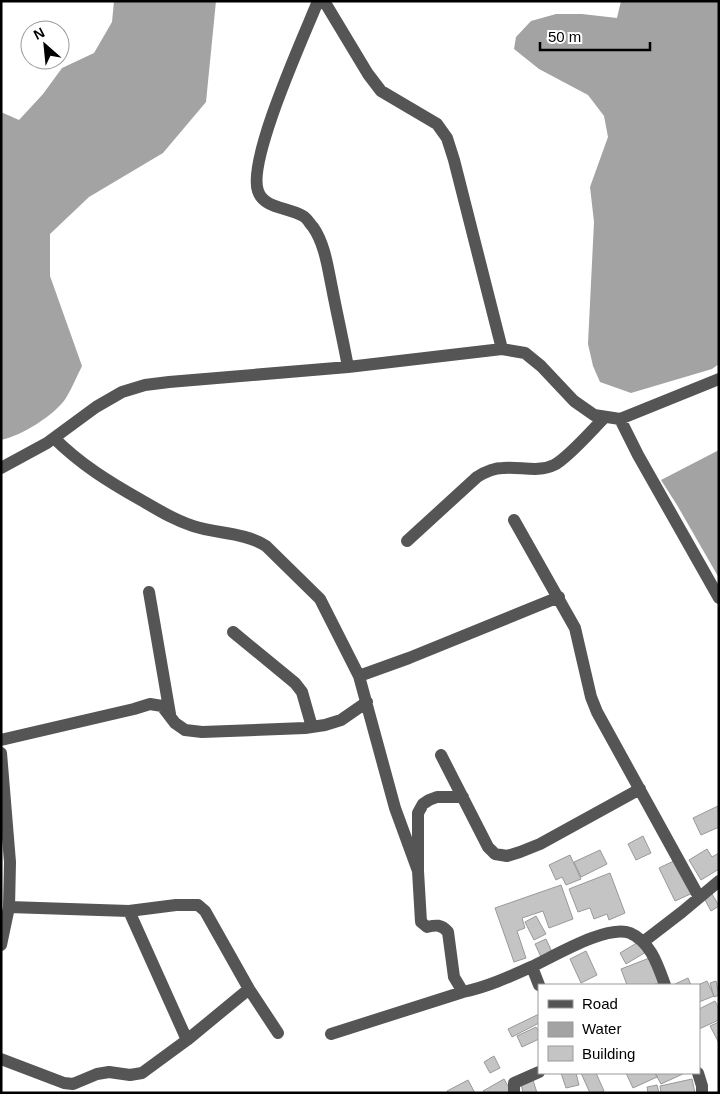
<svg xmlns="http://www.w3.org/2000/svg" width="720" height="1094" font-family="Arial,sans-serif">
<style>
.water{fill:#a3a3a3}
.building{fill:#c4c4c4;stroke:#999}
.lines{fill:none;stroke-linecap:round;stroke-linejoin:round}
.minor{stroke:#555;stroke-width:12}
</style>
<rect width="100%" height="100%" fill="#fff"/>
<path class="water" d="M114 1H216L206 102 163 153 89 197 50 234V276L82 366C77 376 72 388 66 398 55 415 21 436 1 440V112L19 120 43 94 62 68 94 53 112 22Z
M621 1H719V364L712 369 631 393 600 382 593 366 588 344 594 222 590 187 608 137 604 116 588 95 539 69 514 49 516 37 531 21 556 14H582L617 18Z
M719 450V578L677 505 661 480Z"/>
<path class="building" d="M718 806 719 827 701 835 693 818Z
M643 836 651 853 636 860 628 844Z
M707 849 712 857 719 853V869L701 880 689 860Z
M600 850 607 864 581 877 574 862Z
M570 855 581 879 566 885 562 877 556 880 549 865Z
M680 858 695 892 675 901 659 868Z
M610 873 625 913 609 920 607 914 594 919 590 908 578 912 569 889Z
M561 885 573 919 549 928 543 911 522 918 525 928 517 931 526 958 514 962 495 908Z
M712 894 719 906 711 911 704 898Z
M536 916 546 934 534 940 525 922Z
M546 939 552 952 541 957 535 944Z
M640 941 646 952 626 964 620 953Z
M586 951 597 975 581 983 570 959Z
M652 957 661 982 653 985H627L621 969Z
M688 978 691 985H676L675 984Z
M707 981 714 996 699 1002 698 985Z
M716 981 719 995 714 997 710 983Z
M715 1001 719 1009V1020L699 1029V1009Z
M539 1014V1023L512 1037 508 1029Z
M719 1022V1043L710 1026Z
M536 1027 539 1032V1039L522 1047 517 1036Z
M494 1056 500 1068 490 1073 484 1062Z
M561 1073H576L579 1085 566 1088Z
M581 1073H596L604 1091 599 1093H590Z
M626 1073H655L657 1077 633 1088Z
M655 1073H685L661 1084Z
M504 1079 512 1093H484L483 1091Z
M692 1079 695 1093H661L660 1086Z
M468 1080 475 1093H448L447 1091Z
M533 1080 537 1093H523L521 1083Z
M657 1085 659 1093H648L647 1087Z"/>
<g class="lines">
<path class="minor" d="M318 1C304 36 247 160 258 191 264 209 289 207 303 216 307 218 310 224 313 227 325 244 328 269 332 288 337 314 343 340 348 367
M324 1 368 74 381 91 437 124 447 138 454 160 502 349
M620 419 638 455 719 598
M54 438C80 464 109 482 141 500 158 510 174 520 193 526 217 534 244 532 266 546L320 599 359 676 395 808 418 871
M1 468 47 443 96 407 122 392 145 385 169 382 348 367 502 349 525 353 541 366 574 401 594 415 620 419 719 379
M514 520 575 628 591 697 597 712 699 897
M407 541 477 477C485 472 494 468 503 468 519 466 538 473 554 465 568 458 593 429 605 417
M149 592 170 714
M233 632 295 683 302 692 312 727
M359 676 409 658 559 597
M1 740 134 709 150 704 162 706 175 723 185 730 202 732 305 728 325 725 341 720 367 702
M1 753 10 862 9 907 1 945
M441 755 488 847 495 854 507 856 520 852 540 844 640 789
M463 797H437L429 800 423 804 418 813V871L421 922 427 927C436 925 441 924 448 932L454 977 463 992C487 987 509 977 531 967 553 957 607 924 630 933 651 942 658 966 665 985
M9 907 129 911 176 905H198L205 911 249 989 278 1033
M129 911 187 1040
M643 942 682 912 719 881
M532 967 539 985
M331 1034 463 992
M1 1059 64 1083 73 1084 97 1074 109 1072 130 1075 142 1073 187 1040 249 989
M698 1073 702 1086V1093
M514 1093V1083L539 1072"/>
</g>
<rect width="720" height="1094" fill="none" stroke="#000000" stroke-width="5"/>
<rect x="538" y="984" width="162" height="90" fill="#ffffff" stroke="#999999"/>
<rect x="548" y="1000" width="25" height="8" fill="#555555" stroke="#999999"/>
<text x="582" y="1009" font-size="15" fill="#000000">Road</text>
<rect x="548" y="1022" width="25" height="15" fill="#a3a3a3" stroke="#999999"/>
<text x="582" y="1034" font-size="15" fill="#000000">Water</text>
<rect x="548" y="1046" width="25" height="15" fill="#c4c4c4" stroke="#999999"/>
<text x="582" y="1059" font-size="15" fill="#000000">Building</text>
<g transform="translate(45 45) rotate(333)"><circle r="24" fill="#ffffff" stroke="#999999"/>
<path d="M0-4L9 19L0 12L-9 19Z" fill="#000000"/>
<text y="-8" font-size="14" font-weight="bold" text-anchor="middle" fill="#000000">N</text>
</g>
<path d="M540 42v8h110v-8" fill="none" stroke="#000000" stroke-width="2.5"/>
<text x="548" y="42" font-size="15" fill="#000000" stroke="#ffffff" stroke-width="4" paint-order="stroke">50 m</text>
</svg>
